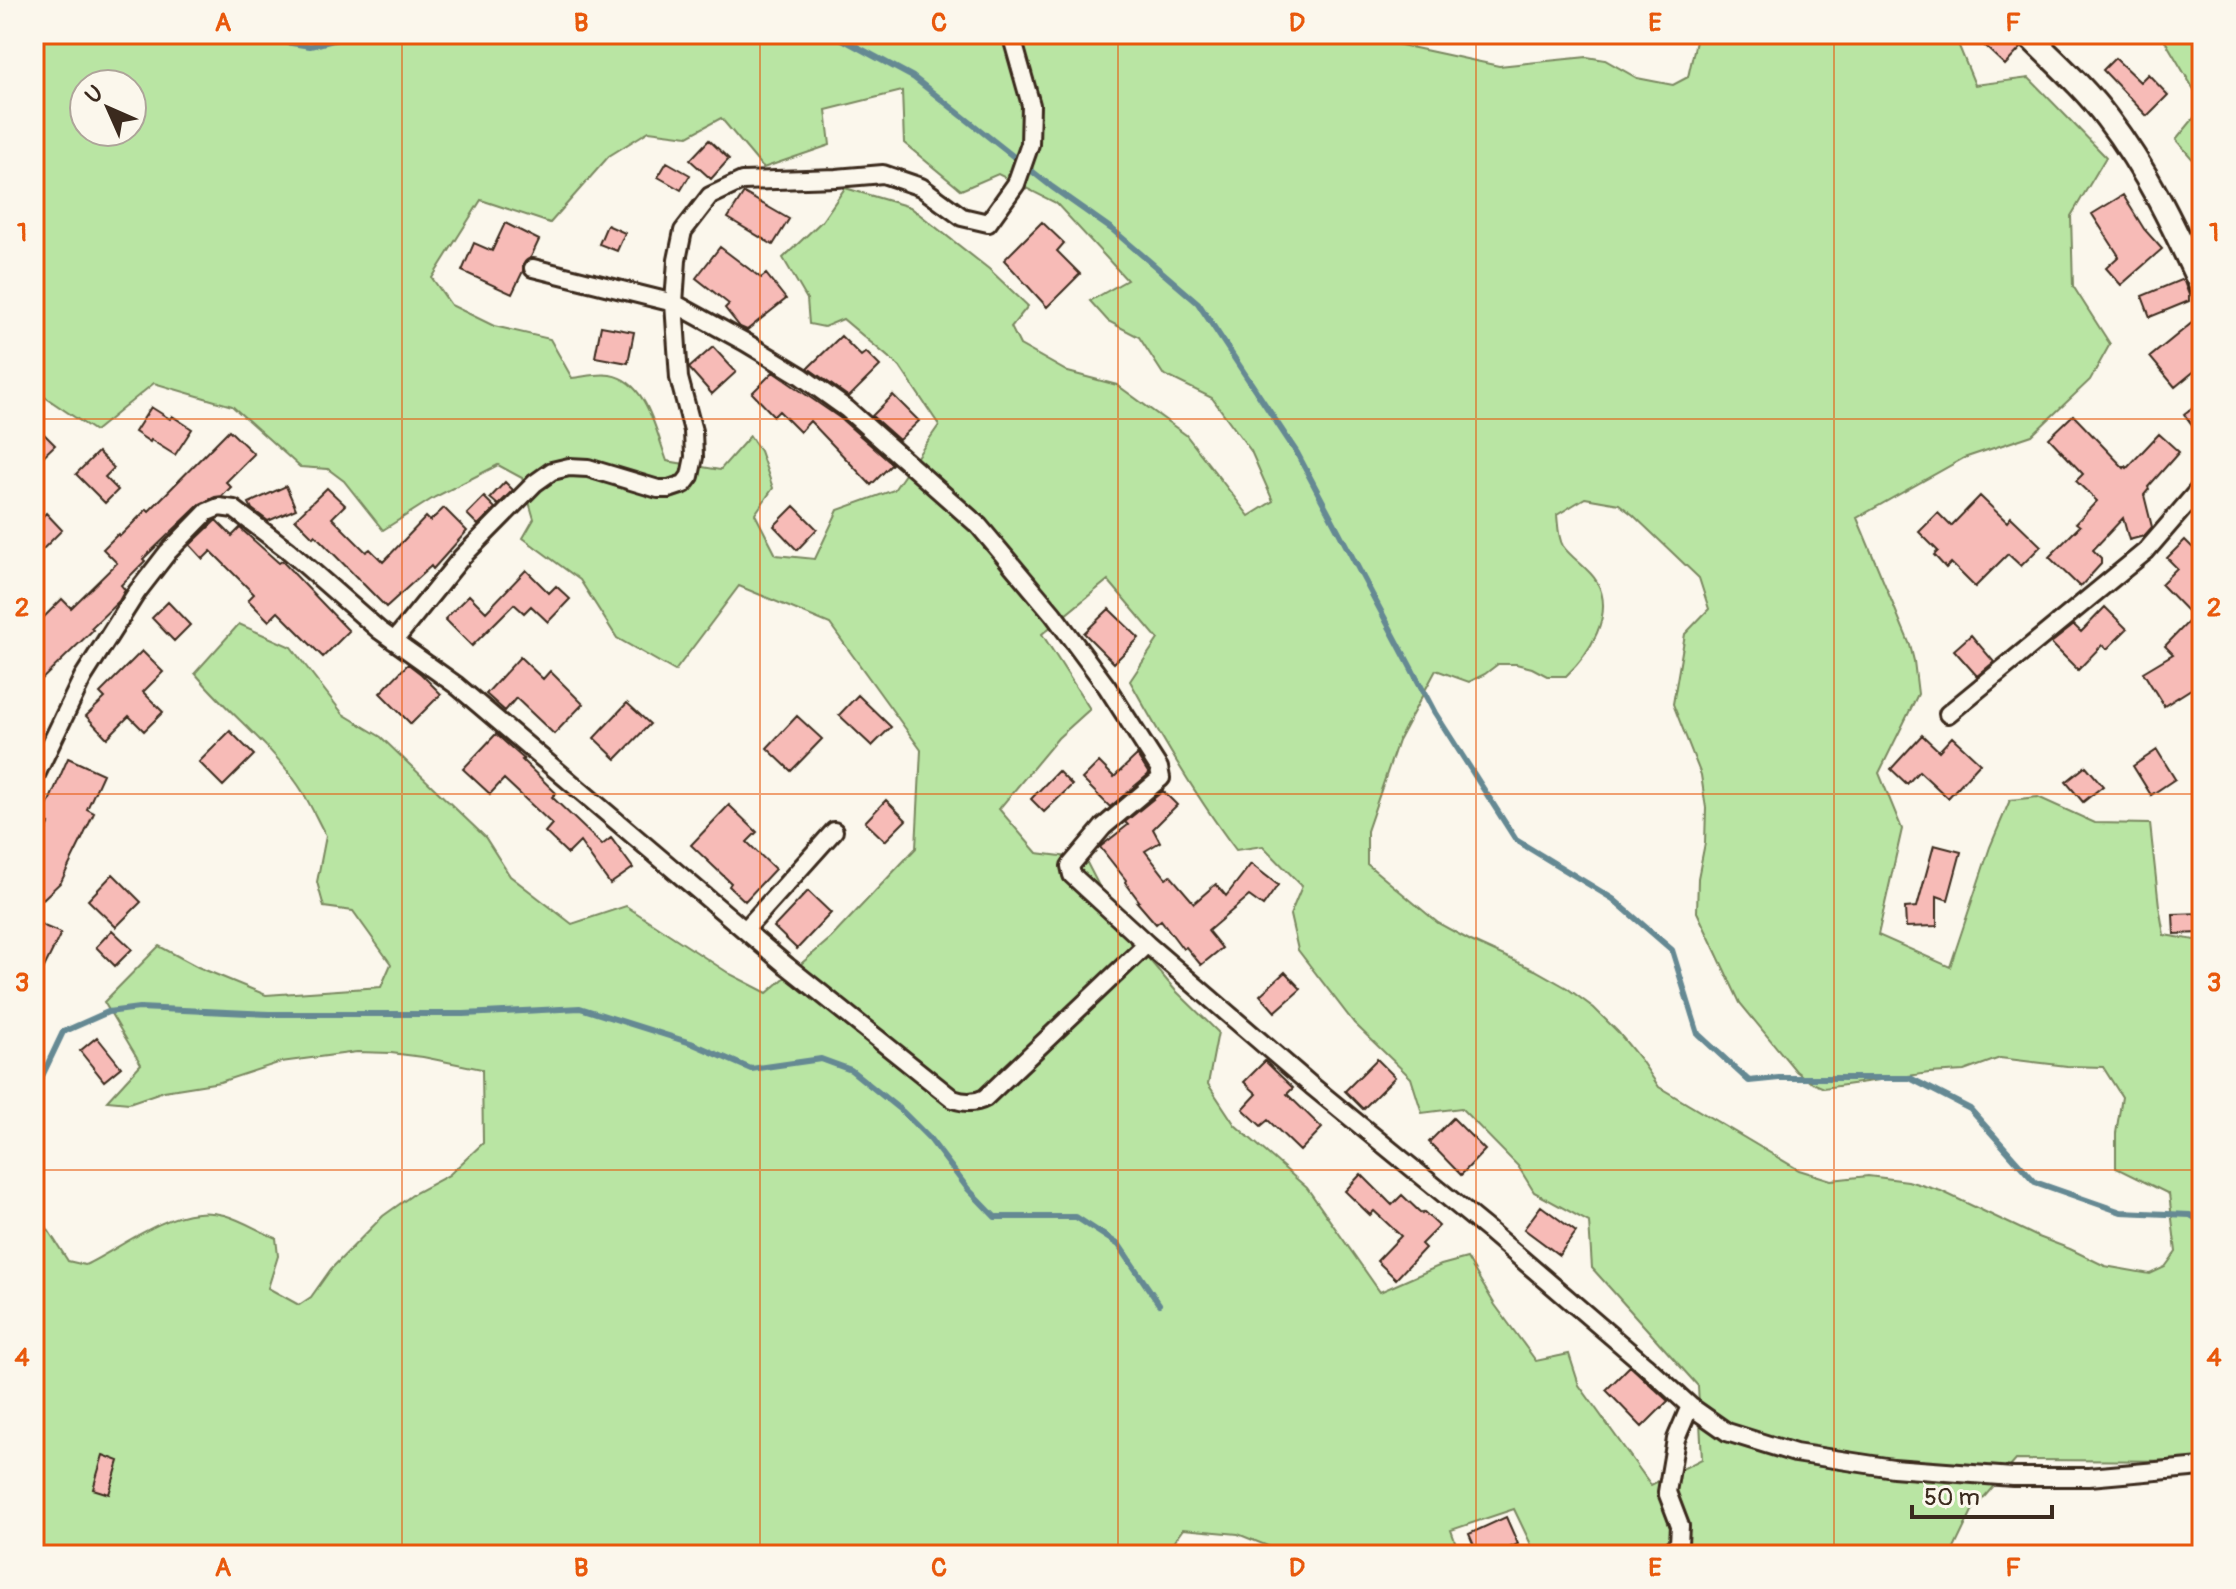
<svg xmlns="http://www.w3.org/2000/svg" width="2236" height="1589" font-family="Pangolin,sans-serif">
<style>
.green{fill:#b9e5a3;stroke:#7a8860;stroke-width:2;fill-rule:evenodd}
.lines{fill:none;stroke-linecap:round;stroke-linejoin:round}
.stream{stroke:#658993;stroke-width:6}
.building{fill:#f7bbb7;stroke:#3b2a1e;stroke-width:2}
.street-casing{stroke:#3b2a1e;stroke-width:22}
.secondary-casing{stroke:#3b2a1e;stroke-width:28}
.street{stroke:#fbf7ec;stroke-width:16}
.secondary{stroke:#fbf7ec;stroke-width:22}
.grid{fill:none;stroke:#e8590c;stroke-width:2;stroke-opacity:0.55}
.neatline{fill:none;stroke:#e8590c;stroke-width:3}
.grid-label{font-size:26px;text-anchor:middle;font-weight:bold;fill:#e8590c}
</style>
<rect width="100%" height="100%" fill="#fbf7ec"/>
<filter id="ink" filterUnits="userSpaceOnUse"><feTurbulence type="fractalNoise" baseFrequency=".0125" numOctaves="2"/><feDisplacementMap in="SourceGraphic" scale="16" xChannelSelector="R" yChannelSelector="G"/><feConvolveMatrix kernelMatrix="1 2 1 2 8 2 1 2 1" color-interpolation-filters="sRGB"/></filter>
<g filter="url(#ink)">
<path class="green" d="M34 34H1384L1392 43 1499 66 1587 57 1605 60 1637 78 1673 85 1688 77 1696 41 1704 34H1954L1975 85 2029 78 2106 157 2071 216 2073 286 2110 344 2090 380 2032 435 1964 458 1857 518 1910 645 1914 661 1918 694 1879 773 1902 829 1878 935 1950 967 1990 847 2010 800 2038 797 2095 823 2150 824 2159 906 2164 935 2202 941V1461L2016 1460 1972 1511 1951 1555H1536L1514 1509 1451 1530 1460 1555H1290L1238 1534 1183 1529 1164 1555H34V1208L68 1261 85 1265C125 1246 177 1201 224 1215 242 1220 259 1231 276 1238L278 1256 268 1288 299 1305 311 1297 331 1269 383 1216 415 1193 449 1175 483 1143 482 1069 423 1057 391 1053 357 1052 281 1062 220 1082 164 1091 129 1103 107 1101 141 1064 104 1002 159 946 198 967 266 995 381 987 391 964 353 911 324 907 317 882 326 836C316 818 308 798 296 782 267 741 226 711 195 673L239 624 291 647 343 714 381 737 485 837 510 876 572 924 626 906 730 974 767 993 831 938 916 848 921 750 830 624 739 586 675 671 617 638 580 580 523 538 534 519 522 478 498 465 435 497 383 530 344 481 328 469 300 467 232 406 154 383 95 431 39 393 34 385ZM84 84H132V132H84ZM902 91 904 143 961 190 998 174 1056 203 1127 280 1090 301 1108 321 1139 337 1163 374 1212 398 1251 451 1273 501 1249 516 1186 435 1117 385 1068 372 1020 345 1011 327 1028 306 989 269 910 207 845 188 822 221 783 258 807 299 809 324 824 327 843 319 900 367 939 425 894 490 838 510 815 559 776 555 755 514 773 488 760 451 750 436 720 470 667 461C656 432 647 381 610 375 598 373 583 377 572 378L550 339 494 326 451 305 432 278 481 200 550 223 609 156 649 131 688 136 721 118 763 168 830 145 826 110ZM1585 498 1619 504 1633 515 1699 578 1709 609 1685 634 1673 704 1701 775 1706 808 1705 843 1698 878 1697 912 1740 1003 1796 1071 1810 1082 1824 1088 1929 1073 1964 1071 2000 1058 2067 1066 2103 1067 2122 1097 2116 1133V1168L2169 1194 2176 1252 2165 1267 2150 1274 2105 1266 2070 1249 2036 1236 1941 1191 1908 1181 1868 1176 1831 1180 1799 1170 1659 1087 1640 1059 1618 1032 1594 1008 1567 988 1535 970 1471 941 1438 923 1367 864V831L1398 741 1436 670 1469 682 1485 674 1498 664H1516L1532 668 1547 676H1566C1589 654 1615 615 1597 582 1589 568 1572 559 1563 546 1558 538 1558 524 1557 515ZM1108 580 1158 639 1130 681C1162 739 1196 797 1236 850L1263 846 1302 886 1290 915 1298 950 1354 1023 1411 1078 1422 1113 1461 1108 1518 1166 1534 1192 1589 1222 1592 1268 1698 1386 1702 1459 1651 1485 1579 1385 1569 1354 1536 1361 1495 1305 1467 1258 1441 1265 1380 1292 1307 1188 1235 1125 1208 1084 1218 1032 1175 990 1118 923 1085 859 1037 853 999 809 1058 738 1090 709 1042 634Z
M2161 34H2202V103Z
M2202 108V170L2176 140Z"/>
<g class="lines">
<path class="stream" d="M236 34 310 46 357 34
M833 34 913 77 1052 187 1113 230 1198 303 1297 453 1435 713 1516 840 1613 899 1672 950 1698 1034 1749 1081 1779 1078H1910L1970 1109 2035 1182 2121 1212 2190 1215 2202 1222
M34 1093 63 1032 108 1012 139 1008 269 1014H464L580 1008 691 1043 751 1069 821 1059 851 1070 903 1112 930 1139 968 1189 995 1217H1076L1119 1245 1159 1304
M34 1304C50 1328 42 1363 34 1390"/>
</g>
<path class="building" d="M1972 34H2006L2021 48 2005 65Z
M2115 58 2140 82 2148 74 2168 95 2147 116 2103 70Z
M709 140 729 159 711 179 690 160Z
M667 162 690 175 681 190 658 177Z
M744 193 789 219 773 245 728 218Z
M2123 195 2144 229 2162 249 2121 285 2106 268 2119 256 2092 214Z
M1042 222 1064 243 1057 251 1080 274 1047 307 1004 260Z
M505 223 539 240 531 257 523 265V271L512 294 462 271 474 243 492 251Z
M607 225 625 233 617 251 599 244Z
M720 247 761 278 766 274 786 299 747 330 740 327 725 308 729 304 696 278Z
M2183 279 2189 295V301L2150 317 2142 296Z
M2193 322 2202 333V365L2175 387 2150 357Z
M601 326 634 332 628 363 595 357Z
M841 336 861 356 866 352 880 366 849 397 808 368Z
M713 347 736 372 712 394 689 368Z
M773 372 840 418 892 464 871 485 810 421 800 432 779 411 774 416 752 393Z
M893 395 919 421 899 440 872 416Z
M2202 400V438L2184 414Z
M151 407 170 419 172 416 192 429 175 455 151 440 150 442 135 432Z
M2073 415 2124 468 2125 466 2127 468 2159 434 2179 452 2148 487 2149 489 2144 495 2152 527 2144 536 2129 540 2123 518 2093 550 2101 558V564L2080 587 2049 557 2080 526 2076 523 2097 501 2076 481 2083 474 2049 438Z
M34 424 55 445 34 465Z
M229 430 254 454 226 482 231 487 222 496 215 497 200 504 143 559 145 561 121 585 125 590 119 601 91 628 93 630 34 687V627L62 599 71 608 117 563 103 549 118 534 120 536 147 509 149 511Z
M98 452 114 468 105 477 118 490 105 503 76 474Z
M505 482 513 490 498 505 490 498Z
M286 486 296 509 268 521 252 509 249 503Z
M327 488 345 505 332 518 366 552 370 549 383 562 426 517 430 521 444 508 467 531 433 569 431 566 386 607 315 535 313 537 295 519Z
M1980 496 2007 522 2011 517 2041 546 2021 566 2008 554 1975 587 1951 563 1946 568 1934 555 1938 551 1919 532 1938 513 1951 526Z
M484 497 495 508 478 525 467 514Z
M794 506 817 529 797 550 774 526Z
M46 513 62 530 34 558V525Z
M216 520 232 536 240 528 279 563 282 561 349 631 323 657 278 612 269 621 248 600 254 594 211 551 203 559 190 545Z
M2185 540 2202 557V682L2164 706 2143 672 2173 654 2165 646 2193 617 2161 584 2177 568 2167 558Z
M526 570 549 593 556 586 570 599 548 622 531 606 524 613 514 604 472 646 445 619 469 595 486 612Z
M168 602 190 625 174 641 152 618Z
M2105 607 2127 629 2107 649 2102 645 2078 670 2051 643 2074 625 2081 632Z
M1109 609 1139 638 1114 663 1084 633Z
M1971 635 1994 662 1977 676 1954 650Z
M142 651 163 672 143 692 163 712 144 731 129 716 107 738 86 716 105 698 100 693Z
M520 657 543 679 550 671 583 704 554 734 516 698 505 711 486 694Z
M408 664 421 674 441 694 411 724 380 693Z
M858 695 891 727 872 746 839 715Z
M627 703 650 724 616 759 594 738Z
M797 716 822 739 791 771 767 748Z
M230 731 254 755 223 786 199 762Z
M496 734 524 759 522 760 556 793 552 797 602 845 611 838 633 868 610 884 580 842 568 854 545 832 552 824 504 779 490 794 463 769Z
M1922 735 1939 751 1952 737 1980 763 1948 798 1919 771 1907 784 1891 769Z
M2157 750 2175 779 2151 795 2133 766Z
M1137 755 1149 774 1110 807 1082 779 1099 762 1114 777Z
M68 758 103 774 87 809 94 813 82 839 61 882 43 899 34 889V855L49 824 41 820Z
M2086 766 2103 786 2083 802 2066 782Z
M1058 771 1072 785 1044 812 1031 799Z
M1163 791 1177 805 1153 829 1160 842 1145 851 1166 878 1170 875 1194 903 1216 884 1226 896 1251 864 1278 885 1263 906 1249 896 1208 931 1222 948 1201 965 1186 947 1183 949 1161 920 1156 924 1137 902 1139 901 1125 882 1126 880 1100 847 1128 825 1125 822Z
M886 800 906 820 885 841 865 822Z
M729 805 757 832 747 842 775 869 745 901 729 886 731 883 691 845Z
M1934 845 1961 852 1948 900 1937 896V926L1906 927 1905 908 1917 907Z
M113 874 141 902 116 927 88 900Z
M808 891 831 913 797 949 774 927Z
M2202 913V933L2174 934 2173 914Z
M39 924 61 933 34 988V937Z
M112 930 132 949 115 966 96 947Z
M1285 972 1301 989 1275 1012 1260 995Z
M97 1037 121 1067 104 1081 80 1051Z
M1377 1059 1395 1077 1363 1109 1345 1091Z
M1265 1061 1293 1088 1287 1094 1322 1128 1300 1151 1268 1120 1261 1126 1243 1109 1257 1094 1244 1082Z
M1453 1118 1485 1150 1461 1175 1429 1142Z
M1361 1174 1392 1205 1402 1195 1422 1214 1424 1212 1439 1226 1421 1244 1425 1248 1396 1279 1377 1261 1401 1236 1374 1211 1370 1215 1345 1191Z
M1541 1206 1576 1232 1559 1255 1524 1229Z
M1630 1366 1668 1401 1642 1427 1606 1390Z
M103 1455 119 1461 109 1494 93 1489Z
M1506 1517 1518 1544 1494 1555H1478L1469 1534Z"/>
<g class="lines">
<g class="street-casing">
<path id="street" d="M533 268 674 303 745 342 801 376 847 409 979 526 1053 614 1107 687 1159 768 1161 778 1103 827 1070 866 1072 875 1147 944
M394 641 462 557 535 483 552 471 569 467 588 468 658 489H669L684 484 690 476 694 457 693 431 679 378 674 303 677 260 683 231 710 196 742 181 836 178 883 174 921 187 962 217 988 223 1016 184 1030 144 1031 105 1011 34
M1948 714 2146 551 2202 486
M34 779 83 677 137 592 168 552 207 512 219 507 234 509 288 550 379 630 456 685 787 966 953 1099C964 1103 974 1104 985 1098L1147 944 1312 1086 1488 1230 1645 1365 1690 1406 1727 1432 1795 1453 1893 1468 2013 1477H2089L2202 1467
M745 930 834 831
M1667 1555 1679 1543 1680 1526 1667 1492 1676 1439 1690 1406"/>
</g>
<g class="secondary-casing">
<path id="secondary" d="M2027 34C2054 61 2084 87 2107 118 2147 170 2175 229 2202 288"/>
</g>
<use href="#street" class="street"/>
<use href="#secondary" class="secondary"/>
</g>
</g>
<path class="grid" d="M402 34V1555M760 34V1555M1118 34V1555M1476 34V1555M1834 34V1555M34 419H2202M34 794H2202M34 1170H2202"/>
<rect width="2236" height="1589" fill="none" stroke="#fbf7ec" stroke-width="88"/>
<g transform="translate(108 108) rotate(315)"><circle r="38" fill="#fbf7ec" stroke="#aea59a" stroke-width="2"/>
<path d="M0-6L14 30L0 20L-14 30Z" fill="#3b2a1e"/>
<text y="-12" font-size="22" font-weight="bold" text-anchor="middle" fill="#3b2a1e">U</text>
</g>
<path d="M1912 1505v12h140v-12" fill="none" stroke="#3b2a1e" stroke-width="4"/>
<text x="1924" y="1505" font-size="24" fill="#3b2a1e" stroke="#fbf7ec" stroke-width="6" paint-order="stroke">50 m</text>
<rect x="44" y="44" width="2148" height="1501" class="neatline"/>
<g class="grid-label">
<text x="223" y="31">A</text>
<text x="581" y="31">B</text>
<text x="939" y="31">C</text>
<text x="1297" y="31">D</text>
<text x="1655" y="31">E</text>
<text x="2013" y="31">F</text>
<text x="22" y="241">1</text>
<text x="2214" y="241">1</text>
<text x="22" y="616">2</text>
<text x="2214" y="616">2</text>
<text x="22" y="991">3</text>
<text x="2214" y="991">3</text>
<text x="22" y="1366">4</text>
<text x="2214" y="1366">4</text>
<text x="223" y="1576">A</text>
<text x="581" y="1576">B</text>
<text x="939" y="1576">C</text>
<text x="1297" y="1576">D</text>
<text x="1655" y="1576">E</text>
<text x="2013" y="1576">F</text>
</g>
</svg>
